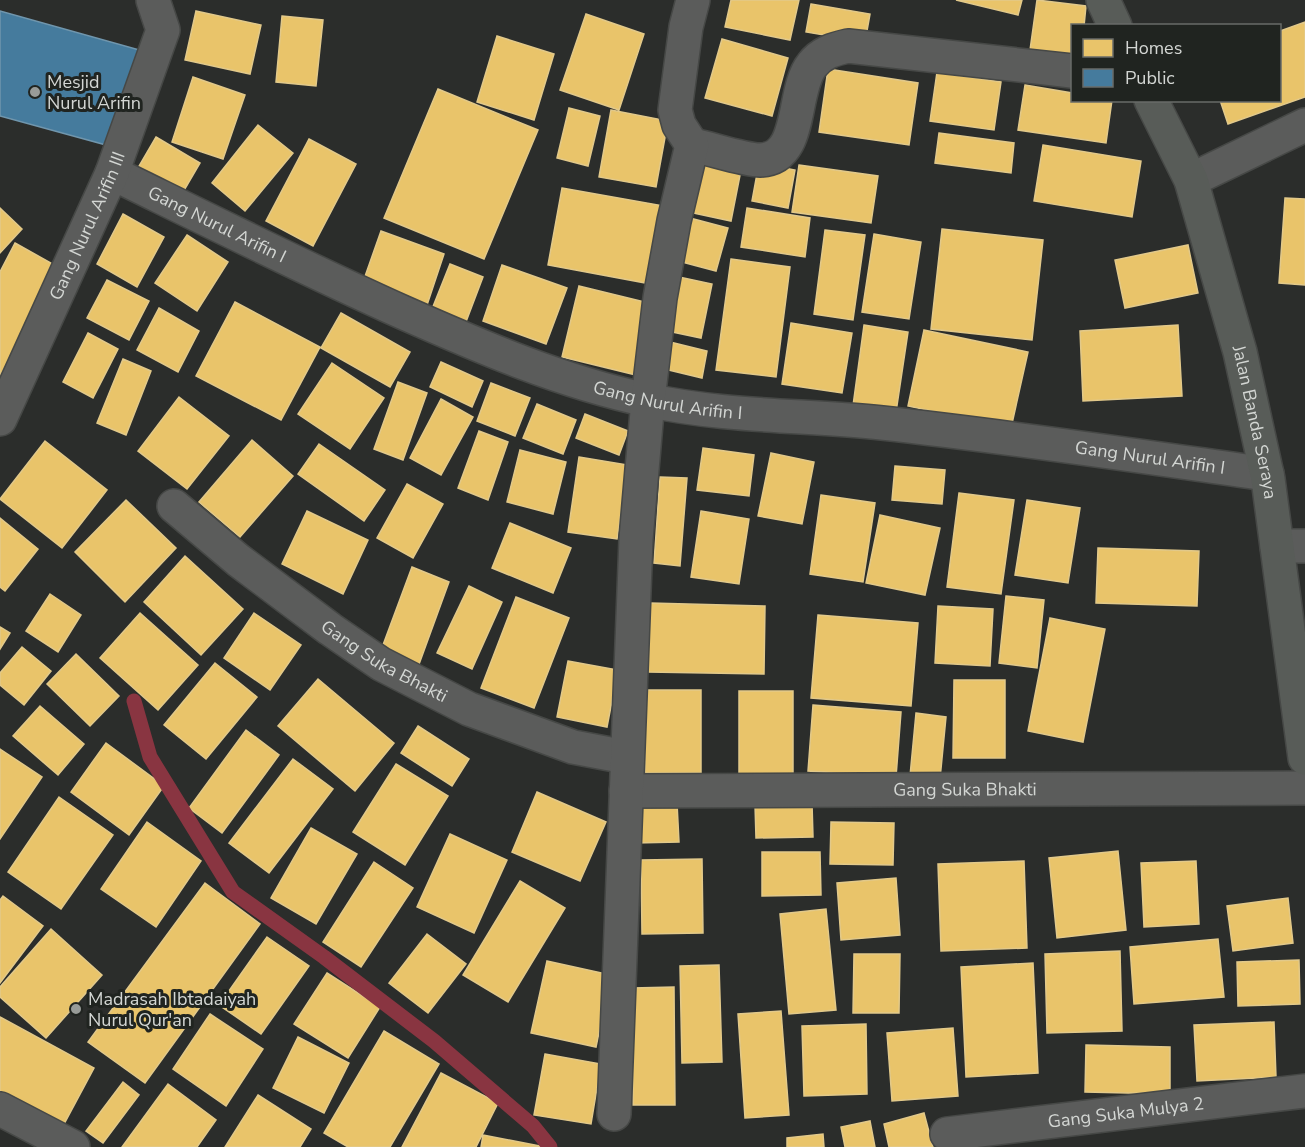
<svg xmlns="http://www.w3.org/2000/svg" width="1305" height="1147" font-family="'Nunito Sans',sans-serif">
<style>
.homes{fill:#e9c46a;stroke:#e2c98a;stroke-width:1.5}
.public{fill:#457b9d;stroke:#7096ad;stroke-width:1.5}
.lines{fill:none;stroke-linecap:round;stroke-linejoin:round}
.stream{stroke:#893541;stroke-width:15}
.street-casing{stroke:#464846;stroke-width:36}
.secondary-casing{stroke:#464846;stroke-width:36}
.street{stroke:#5b5c5b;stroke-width:33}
.secondary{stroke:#585c58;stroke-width:33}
.poi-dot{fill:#989b98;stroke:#202420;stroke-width:2}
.labels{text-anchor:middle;stroke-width:6;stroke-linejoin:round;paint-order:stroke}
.poi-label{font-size:18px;fill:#d3d6d3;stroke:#202420;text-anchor:start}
.street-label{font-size:18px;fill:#d3d6d3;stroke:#202420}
</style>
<rect width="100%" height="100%" fill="#2b2d2b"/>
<path class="homes" d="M731 0H799L790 40 725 27Z
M956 0H1022L1018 15Z
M1037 0 1086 6 1084 26H1072V56L1030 50Z
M811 4 870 14 865 42 806 32Z
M196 11 261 25 250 74 185 60Z
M586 14 644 34 619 110 560 90Z
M282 16 323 20 316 86 276 82Z
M1305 22V97L1228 124 1220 100H1280V31Z
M497 36 554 54 534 120 477 102Z
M722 39 788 58 772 116 705 98Z
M828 69 918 83 909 145 819 132Z
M937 72 1001 82 994 130 930 121Z
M193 77 245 95 223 159 172 142Z
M1025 85 1072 93V100H1112L1106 143 1018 130Z
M438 89 538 130 484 259 384 218Z
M569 108 600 116 588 166 557 158Z
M611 110 668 121 656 187 599 177Z
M258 125 293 153 245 211 212 183Z
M939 133 1014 143 1011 173 935 163Z
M156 137 200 163 179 199 135 173Z
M309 139 356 164 313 246 266 221Z
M1043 145 1141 161 1132 217 1034 201Z
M703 158 742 165 731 221 693 213Z
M759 163 795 170 788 208 752 201Z
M799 165 878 176 871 223 792 212Z
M562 188 664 206 651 284 548 265Z
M1285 198 1305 199V285L1279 283Z
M0 208 22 229 0 253Z
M747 208 810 218 805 257 741 247Z
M123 214 164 237 137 287 97 264Z
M690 218 728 228 716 271 678 261Z
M942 229 1043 240 1032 340 931 329Z
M825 230 865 235 853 320 814 314Z
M381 231 444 254 427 305 363 282Z
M874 234 921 242 909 319 862 312Z
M187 235 228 262 197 311 155 283Z
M15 243 58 267 0 376V272Z
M1188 245 1198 293 1125 308 1115 260Z
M731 259 790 267 776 377 716 370Z
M450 264 483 277 464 327 430 314Z
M502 265 567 288 546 344 483 321Z
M679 277 712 284 701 338 667 331Z
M107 280 149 301 129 340 87 318Z
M579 286 653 304 636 375 562 357Z
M235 302 320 347 281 420 196 376Z
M159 308 199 331 178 372 137 350Z
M341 313 410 352 390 387 321 348Z
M791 323 852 333 842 393 782 384Z
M864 325 908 332 895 419 852 413Z
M1178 325 1182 396 1083 401 1080 331Z
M924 330 1028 352 1011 428 908 406Z
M88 333 118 349 93 398 63 382Z
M666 341 707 351 702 378 660 368Z
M123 359 151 371 126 435 97 423Z
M441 362 483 381 472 407 430 387Z
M332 363 384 398 350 449 298 414Z
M398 382 427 393 403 460 374 449Z
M491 383 530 398 515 436 477 421Z
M179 397 229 436 187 489 138 451Z
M441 399 473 417 441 475 410 458Z
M537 404 576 420 563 454 523 438Z
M585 414 628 431 619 455 576 438Z
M479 431 508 442 488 500 458 488Z
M252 440 293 476 240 537 199 502Z
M45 441 107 490 62 548 0 499Z
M319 444 385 490 364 521 298 474Z
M703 448 754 455 749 496 697 490Z
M520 450 566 462 553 514 507 502Z
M771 453 814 462 802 524 758 516Z
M579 457 628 465 617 539 568 532Z
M895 466 945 470 942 504 892 500Z
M660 477 687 478 680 566 654 563Z
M407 484 443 504 413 558 377 538Z
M959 493 1014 500 1001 594 947 587Z
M821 495 875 503 863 582 810 574Z
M126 500 176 548 125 602 75 552Z
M1027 500 1080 508 1068 583 1015 575Z
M307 511 368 540 343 594 282 564Z
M701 511 749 519 739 584 691 577Z
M880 515 940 528 925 595 866 583Z
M0 518 38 549 5 591 0 587Z
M510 523 571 548 553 593 492 568Z
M1098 548 1199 551 1197 606 1096 603Z
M185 556 243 609 201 655 144 602Z
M412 567 449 582 418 667 380 653Z
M469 586 502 602 472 669 437 653Z
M50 594 81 615 58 652 26 631Z
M1006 596 1044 600 1037 668 999 663Z
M516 597 569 618 534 708 481 688Z
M650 603 765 606 764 674 648 672Z
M938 606 993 609 990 666 935 663Z
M140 613 198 665 158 710 100 658Z
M254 613 301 645 270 690 224 658Z
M818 615 918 623 911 706 811 698Z
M1050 618 1105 629 1083 742 1028 731Z
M0 627 10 633 0 649Z
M22 647 51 671 24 705 0 685V673Z
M76 654 119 696 90 726 47 684Z
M568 661 618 670 607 727 557 717Z
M215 663 257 697 206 759 164 725Z
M318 679 394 743 355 791 278 726Z
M954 680H1005V758H953Z
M645 690H701V773H645Z
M739 691H793V779H739Z
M813 705 901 712 896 777 808 771Z
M40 706 84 744 58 775 13 736Z
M916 713 946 717 940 779 910 776Z
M418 726 469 759 452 786 401 753Z
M246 730 279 755 222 833 189 808Z
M106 743 164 786 129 835 71 792Z
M0 749 42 777 0 839Z
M293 759 333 789 269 873 229 843Z
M396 764 448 796 405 865 353 832Z
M537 792 606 822 580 881 512 852Z
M59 797 113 835 61 909 8 872Z
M677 803 679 842 635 843 634 805Z
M812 803 813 837 756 838 755 805Z
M147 822 201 861 156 927 101 889Z
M831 822 894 823 893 865 830 864Z
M311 828 357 854 316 924 271 898Z
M450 834 507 860 474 933 417 907Z
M1118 851 1126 930 1057 938 1049 858Z
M762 852H820L821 895 762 896Z
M702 859 703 933 642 934 641 860Z
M1024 861 1027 948 941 951 938 864Z
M1196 861 1199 924 1144 927 1141 863Z
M374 862 413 888 361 967 323 942Z
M896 878 900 935 841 940 837 883Z
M520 881 565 908 508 1002 463 975Z
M205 883 260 924 145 1083 88 1042Z
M3 896 43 926 0 983V900Z
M1288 898 1293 943 1233 951 1227 906Z
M826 909 836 1010 789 1014 780 914Z
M51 929 102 975 46 1038 0 997V987Z
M427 934 466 964 428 1013 389 983Z
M267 937 309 966 261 1034 219 1005Z
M1218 939 1224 997 1134 1004 1130 947Z
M1120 951 1122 1031 1047 1033 1045 954Z
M854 954H900L899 1013H853Z
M1299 960 1300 1004 1238 1006 1237 962Z
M547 961 611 975 596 1047 531 1033Z
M1033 963 1038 1073 966 1077 961 967Z
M719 965 722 1062 682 1063 680 966Z
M327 973 380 1007 348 1058 294 1024Z
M674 987 675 1105H633L632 988Z
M781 1011 789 1115 745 1118 738 1014Z
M210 1014 263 1049 226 1106 173 1069Z
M0 1017 94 1068 63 1126 0 1092Z
M1274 1022 1276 1077 1197 1081 1194 1025Z
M866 1024 867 1094 804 1096 802 1026Z
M953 1028 958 1096 892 1101 887 1033Z
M384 1031 439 1064 390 1147H348L324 1133Z
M298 1037 349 1063 324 1113 273 1088Z
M1086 1045 1170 1047V1094L1085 1092Z
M545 1054 601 1064 591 1124 534 1115Z
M441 1073 498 1103 476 1147H402Z
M123 1082 139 1095 103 1143 86 1131Z
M168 1084 216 1120 197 1147H122Z
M258 1095 311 1129 300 1147H225Z
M924 1113 933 1147H889L884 1124Z
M870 1121 875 1147H845L841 1127Z
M823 1134 824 1147H787V1138Z
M483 1135 545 1147H481Z"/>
<path class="public" d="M0 11 143 51 117 148 0 116Z"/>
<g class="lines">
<path class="stream" d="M134 701 150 757 233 892 324 957 434 1041 533 1126 550 1147"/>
<g class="street-casing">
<g id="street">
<path d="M692 145C709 148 744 160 760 160 804 159 791 91 812 65 821 53 834 49 848 46L1072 71"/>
<path id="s1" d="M112 173C208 220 304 268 402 312 481 347 562 382 647 400 724 417 804 415 882 423 1011 437 1139 456 1267 474"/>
<path d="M1191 180 1305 125"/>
<path id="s2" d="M0 419 112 173 163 30 153 0"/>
<path id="s3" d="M174 506 238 560 330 629 381 664 469 709 573 747 626 757"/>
<path d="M1277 546H1305"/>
<path id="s4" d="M626 791 1305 788"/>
<path d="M0 1109 73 1147"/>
<path d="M614 1114 636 539 648 400 660 298 674 221 692 145 679 125 675 110 686 27 693 0"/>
<path id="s5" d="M947 1134 1305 1091"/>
</g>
</g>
<g class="secondary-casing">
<g id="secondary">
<path d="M1103 0 1115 26"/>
<path id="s6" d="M1151 100 1191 180 1240 352 1268 479 1305 758"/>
</g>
</g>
<use href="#street" class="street"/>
<use href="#secondary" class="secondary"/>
</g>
<g class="poi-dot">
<circle cx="35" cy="92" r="6"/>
<circle cx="76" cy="1009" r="6"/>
</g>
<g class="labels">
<g class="poi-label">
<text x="47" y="88">Mesjid<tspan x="47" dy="21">Nurul Arifin</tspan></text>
<text x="88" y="1005">Madrasah Ibtadaiyah<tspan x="88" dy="21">Nurul Qur'an</tspan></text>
</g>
<g class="street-label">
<text dy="6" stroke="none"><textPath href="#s1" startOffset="117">Gang Nurul Arifin I</textPath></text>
<text dy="6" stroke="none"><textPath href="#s2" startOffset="212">Gang Nurul Arifin III</textPath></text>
<text dy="6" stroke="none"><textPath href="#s1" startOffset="603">Gang Nurul Arifin I</textPath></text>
<text dy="6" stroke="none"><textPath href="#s6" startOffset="340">Jalan Banda Seraya</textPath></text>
<text dy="6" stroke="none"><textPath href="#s1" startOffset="1089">Gang Nurul Arifin I</textPath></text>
<text dy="6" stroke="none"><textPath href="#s3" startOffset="262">Gang Suka Bhakti</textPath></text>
<text dy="6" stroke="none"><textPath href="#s4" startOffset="339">Gang Suka Bhakti</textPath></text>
<text dy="6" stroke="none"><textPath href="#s5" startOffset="180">Gang Suka Mulya 2</textPath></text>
</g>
</g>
<rect x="1071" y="24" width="210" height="78" fill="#202420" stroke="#686b68" stroke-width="1.5"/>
<rect x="1083" y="39" width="30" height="18" fill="#e9c46a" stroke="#686b68" stroke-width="1.5"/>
<text x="1125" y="54" font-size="18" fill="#d3d6d3">Homes</text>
<rect x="1083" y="69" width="30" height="18" fill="#457b9d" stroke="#686b68" stroke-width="1.5"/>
<text x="1125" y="84" font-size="18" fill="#d3d6d3">Public</text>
</svg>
